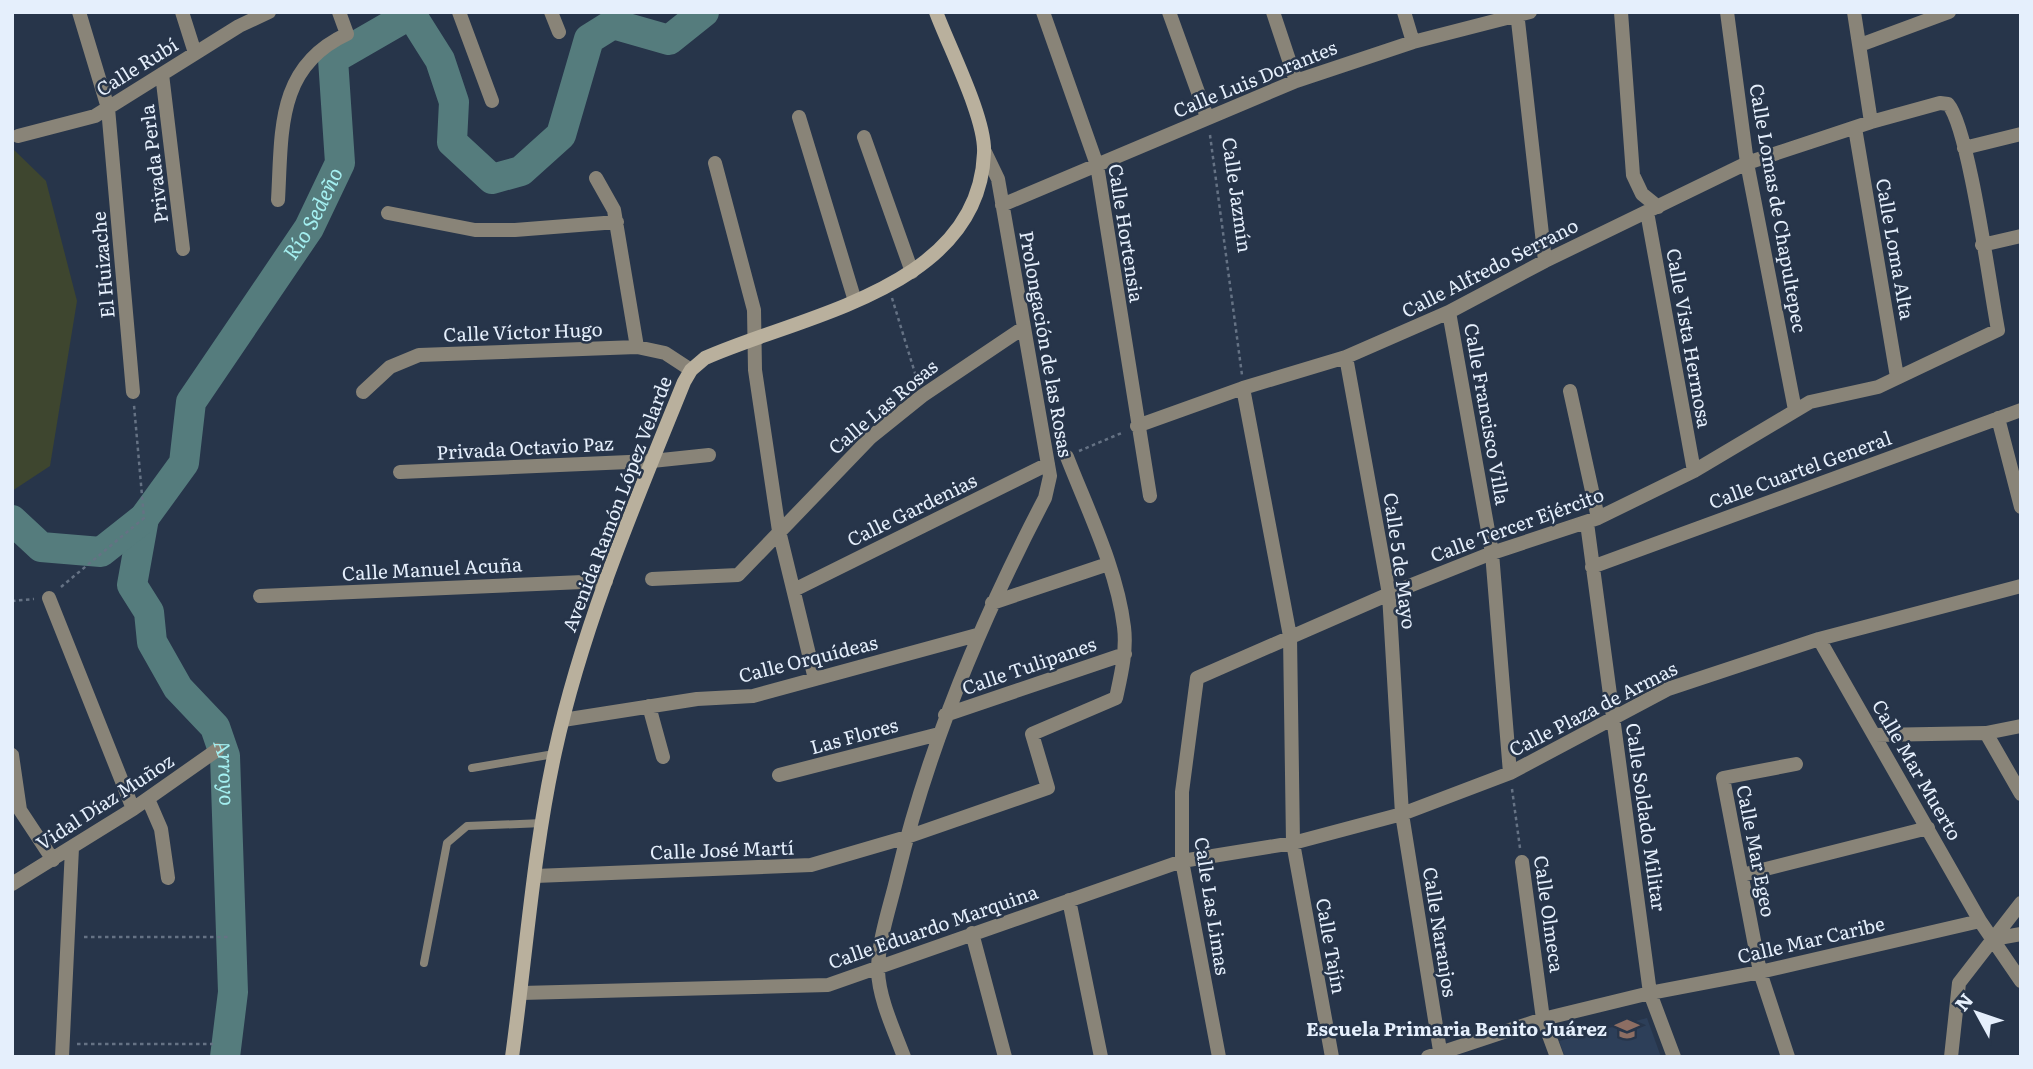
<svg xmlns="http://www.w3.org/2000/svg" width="2033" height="1069" font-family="Literata,serif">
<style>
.built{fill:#2d3f59}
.green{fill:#3e462f}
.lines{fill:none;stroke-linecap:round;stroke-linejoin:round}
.river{stroke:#557c7d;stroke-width:30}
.path{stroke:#657284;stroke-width:2.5;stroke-dasharray:3.5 3.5;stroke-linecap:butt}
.lane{stroke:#898478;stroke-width:8}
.street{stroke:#898478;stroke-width:14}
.secondary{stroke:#b9b09d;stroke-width:14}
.labels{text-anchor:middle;stroke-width:5;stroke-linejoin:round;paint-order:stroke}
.street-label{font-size:19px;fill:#e5effc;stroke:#27354a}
.poi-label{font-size:19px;font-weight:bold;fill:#e5effc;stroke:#27354a;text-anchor:end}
.water-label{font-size:21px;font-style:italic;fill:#a4eff0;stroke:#27354a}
</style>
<rect width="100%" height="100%" fill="#27354a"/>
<path class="built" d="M1647 1018 1661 1057H1565L1559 1041Z"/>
<path class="green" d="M12 148 46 181 77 301 50 466 12 491Z"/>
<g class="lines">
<g class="river">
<path id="s1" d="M144 518 132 585 149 612 152 642 178 688 215 727 225 756 233 992 225 1057"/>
<path id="s2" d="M12 520 41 547 101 552 144 518 184 463 191 402 309 228 340 163 333 59 411 14 440 60 454 102 452 142 492 179 521 171 561 135 589 39 613 24 669 40 704 12"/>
</g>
<path class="path" d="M1210 135 1242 375
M892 298 918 383
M1079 451 1124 432
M61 587 144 518 134 405
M12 601 34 599
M1512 789 1520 848
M84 937H229
M77 1044H213"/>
<path class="lane" d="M472 768 554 754
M424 963 447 843 467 826 543 823"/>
<path class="street" d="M79 12 108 108 133 392
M182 12 195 53
M459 12 492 101
M551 12 559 32
M1043 12 1097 165 1150 496
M1169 12 1207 117
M1273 12 1296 81
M1404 12 1413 42
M1517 12 1545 261
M1621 12 1633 175 1642 194 1658 207
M1727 12 1747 163 1795 410
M1854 12 1871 122
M1860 45 1949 12
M162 74 183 249
M799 117 855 301
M1855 128 1897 377
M18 136 95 116 239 26 269 12
M864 137 912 272
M1964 148 2021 134
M715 163 754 310 755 370 779 531 815 679
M596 178 614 210 637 347
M278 200C282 131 276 67 347 34L339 12
M1002 205 1296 81 1413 42 1530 12
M1647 212 1694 471
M388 213 475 230H515L617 222
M1982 245 2021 236
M1449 312 1492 553 1510 773
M1346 357 1389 594 1402 814 1441 1057
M1243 388 1290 636 1293 843 1332 1057
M1570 391 1598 518
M363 392 390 367 419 355 637 347 665 353 691 370
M1998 418 2021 507
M1137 426 1243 388 1346 357 1449 312 1545 261 1747 163 1871 122 1940 103 1948 104C1969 128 1990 289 1998 330L1878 387 1810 402 1694 471 1598 518 1492 553 1389 594 1197 678 1182 792V861L1219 1057
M400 472 652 461 709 455
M1587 523 1650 993 1674 1057
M1592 567 2021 410
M652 579 738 575 871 437 922 396 1023 328
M794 590 1048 464
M260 596 606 581
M49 598 133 809
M992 603 1108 564
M1819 639 1980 921 2021 981
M649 706 663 757
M945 715 1125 654
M563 720 697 699 753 696 977 635
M1986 733 2021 794
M1875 735 1986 733 2021 726
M12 755 20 810 53 860
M779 775 939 734
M148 799 161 829 168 878
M1522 862 1543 1019 1557 1057
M1742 875 1928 828
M535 876 811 865 907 837 1048 788 1032 734 1116 698C1121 675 1127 651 1124 627 1117 569 1088 511 1067 457
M12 884 133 809 217 750
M1069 900 1101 1057
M972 933 1005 1057
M1993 939 2021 934
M521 993 828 985 1182 861 1293 843 1402 814 1510 773 1668 689 1819 639 2021 586
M62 1057 72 848
M904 1057C894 1030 879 999 878 971 878 940 890 907 897 877 929 744 981 620 1045 498L1050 476 998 179 985 152
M1428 1057 1543 1019 1650 993 1760 972 1980 921
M1788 1057 1760 972 1723 778 1796 764
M1951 1057 1959 983 2021 903"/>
<path class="secondary" d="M512 1057C526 956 533 852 555 752 583 624 635 503 684 382L691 370 705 358C801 315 979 289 984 153 986 119 949 47 936 12"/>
</g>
<defs>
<g id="school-bare" transform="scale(1.89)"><path d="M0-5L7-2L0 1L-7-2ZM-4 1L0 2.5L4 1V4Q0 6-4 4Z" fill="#8d6e63" stroke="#27354a" stroke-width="2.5" paint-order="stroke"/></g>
</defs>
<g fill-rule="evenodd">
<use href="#school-bare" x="1627" y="1029"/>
</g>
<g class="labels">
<g class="street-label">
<text transform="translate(137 67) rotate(-32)" y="7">Calle Rubí</text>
<text transform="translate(1255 79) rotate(-22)" y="7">Calle Luis Dorantes</text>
<text transform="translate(154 164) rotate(-97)" y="7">Privada Perla</text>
<text transform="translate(1237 195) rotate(82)" y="7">Calle Jazmín</text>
<text transform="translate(1778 208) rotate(80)" y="7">Calle Lomas de Chapultepec</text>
<text transform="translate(1126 233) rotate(81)" y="7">Calle Hortensia</text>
<text transform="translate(1895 249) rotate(80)" y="7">Calle Loma Alta</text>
<text transform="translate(103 265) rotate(-95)" y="7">El Huizache</text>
<text transform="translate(1490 268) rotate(-27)" y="7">Calle Alfredo Serrano</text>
<text transform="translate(523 332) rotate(-2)" y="7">Calle Víctor Hugo</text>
<text transform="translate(1689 338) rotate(80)" y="7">Calle Vista Hermosa</text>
<text transform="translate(1046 344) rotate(80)" y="7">Prolongación de las Rosas</text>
<text transform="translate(883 407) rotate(-40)" y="7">Calle Las Rosas</text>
<text transform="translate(1487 414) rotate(80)" y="7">Calle Francisco Villa</text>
<text transform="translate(525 448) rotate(-3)" y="7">Privada Octavio Paz</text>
<text transform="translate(1800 470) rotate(-20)" y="7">Calle Cuartel General</text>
<text transform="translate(617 504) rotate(-69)" y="7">Avenida Ramón López Velarde</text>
<text transform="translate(912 510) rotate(-26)" y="7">Calle Gardenias</text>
<text transform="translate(1517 525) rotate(-20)" y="7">Calle Tercer Ejército</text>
<text transform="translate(1400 561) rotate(82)" y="7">Calle 5 de Mayo</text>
<text transform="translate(432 569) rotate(-3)" y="7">Calle Manuel Acuña</text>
<text transform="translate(808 659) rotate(-14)" y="7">Calle Orquídeas</text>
<text transform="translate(1029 666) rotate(-19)" y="7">Calle Tulipanes</text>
<text transform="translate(1593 709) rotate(-27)" y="7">Calle Plaza de Armas</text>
<text transform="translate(854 736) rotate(-15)" y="7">Las Flores</text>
<text transform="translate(1917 770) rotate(60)" y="7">Calle Mar Muerto</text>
<text transform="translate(105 802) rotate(-33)" y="7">Vidal Díaz Muñoz</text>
<text transform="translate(1646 817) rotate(82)" y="7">Calle Soldado Militar</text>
<text transform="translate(722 850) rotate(-2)" y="7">Calle José Martí</text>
<text transform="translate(1756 851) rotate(79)" y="7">Calle Mar Egeo</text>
<text transform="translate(1212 906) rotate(81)" y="7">Calle Las Limas</text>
<text transform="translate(1549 914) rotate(82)" y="7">Calle Olmeca</text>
<text transform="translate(933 927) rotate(-19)" y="7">Calle Eduardo Marquina</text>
<text transform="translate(1440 932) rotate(81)" y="7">Calle Naranjos</text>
<text transform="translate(1811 940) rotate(-13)" y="7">Calle Mar Caribe</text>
<text transform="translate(1331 946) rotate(80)" y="7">Calle Tajín</text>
</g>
<g class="poi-label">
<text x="1607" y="1036">Escuela Primaria Benito Juárez</text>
</g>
<g class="water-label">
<text dy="7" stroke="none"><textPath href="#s2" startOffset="509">Río Sedeño</textPath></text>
<text dy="7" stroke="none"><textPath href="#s1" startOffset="284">Arroyo</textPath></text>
</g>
</g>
<rect width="2033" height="1069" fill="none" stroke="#e5effc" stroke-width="28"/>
<g transform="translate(1977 1013) rotate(310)" stroke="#27354a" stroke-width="5" paint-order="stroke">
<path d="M0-5L12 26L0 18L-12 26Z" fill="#e5effc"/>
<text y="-10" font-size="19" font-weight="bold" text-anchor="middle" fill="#e5effc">N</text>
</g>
</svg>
